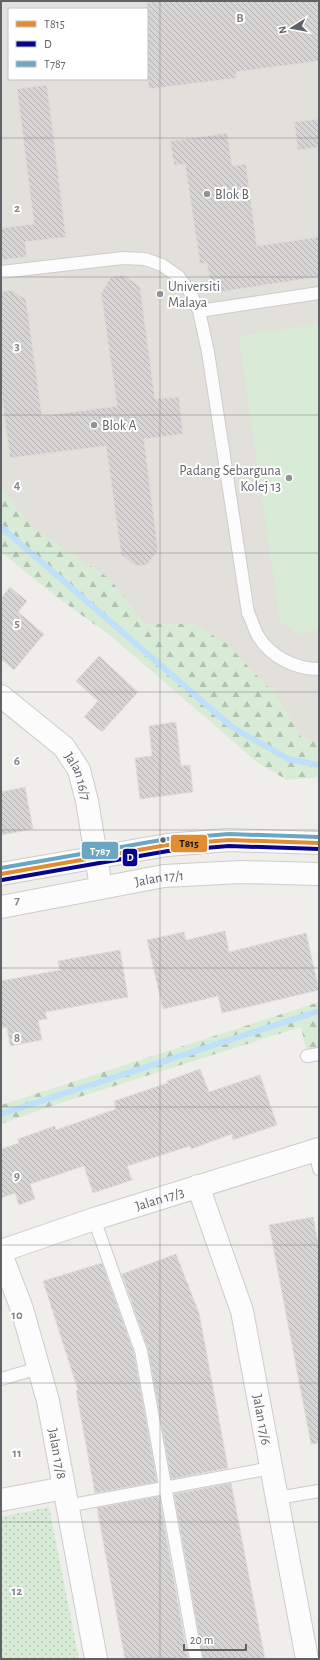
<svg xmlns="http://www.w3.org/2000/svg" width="320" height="1660" font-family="'Alegreya Sans',sans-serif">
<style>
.education{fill:#e2e0da;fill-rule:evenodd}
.forest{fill:url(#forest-firs)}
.park{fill:url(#park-dots)}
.pitch{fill:#d8ebd6}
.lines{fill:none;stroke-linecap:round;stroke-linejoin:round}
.stream{stroke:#bfe0f9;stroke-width:6}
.building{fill:url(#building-back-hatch);stroke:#deddd9}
.service-casing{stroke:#cbcccc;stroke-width:14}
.minor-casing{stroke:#cbcccc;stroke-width:24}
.tertiary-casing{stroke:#cbcccc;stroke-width:24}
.service{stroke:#fdfcfc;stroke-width:12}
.minor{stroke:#fdfcfc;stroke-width:22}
.tertiary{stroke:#fdfcfc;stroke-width:22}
.bus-1-casing{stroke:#fff;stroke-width:7}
.bus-2-casing{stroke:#fff;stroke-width:7}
.bus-3-casing{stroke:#fff;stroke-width:7}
.bus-1{stroke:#e38d30;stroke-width:4}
.bus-2{stroke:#06038d;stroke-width:4}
.bus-3{stroke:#6ba6c2;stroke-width:4}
.grid{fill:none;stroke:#84888a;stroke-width:1;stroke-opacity:0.55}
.poi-dot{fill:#919496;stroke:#fff;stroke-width:1.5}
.bus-dot{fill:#5f6368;stroke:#fff;stroke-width:1.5}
.labels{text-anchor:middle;stroke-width:4;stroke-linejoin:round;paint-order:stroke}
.poi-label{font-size:14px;fill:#5f6368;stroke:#fff;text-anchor:start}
.street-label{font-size:14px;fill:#5f6368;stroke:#fff}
.grid-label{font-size:13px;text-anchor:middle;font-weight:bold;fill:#84888a;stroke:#fff;stroke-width:4;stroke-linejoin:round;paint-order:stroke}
.line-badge{stroke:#fff;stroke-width:1.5}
.badge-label{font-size:11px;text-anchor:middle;font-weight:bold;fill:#fff}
.pale-badge-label{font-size:11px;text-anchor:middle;font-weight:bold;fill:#111}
</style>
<defs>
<pattern id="forest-firs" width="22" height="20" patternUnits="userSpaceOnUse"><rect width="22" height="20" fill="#d8ebd6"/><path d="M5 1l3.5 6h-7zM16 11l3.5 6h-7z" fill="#b2c2b1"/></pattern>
<pattern id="park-dots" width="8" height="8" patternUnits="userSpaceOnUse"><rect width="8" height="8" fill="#d8ebd6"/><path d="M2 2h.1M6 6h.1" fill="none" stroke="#b2c2b1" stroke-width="1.8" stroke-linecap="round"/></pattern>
<pattern id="building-back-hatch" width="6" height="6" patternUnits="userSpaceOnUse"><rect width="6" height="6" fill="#d6d5d3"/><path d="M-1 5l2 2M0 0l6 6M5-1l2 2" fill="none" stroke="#b1b0af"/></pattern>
</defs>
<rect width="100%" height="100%" fill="#efeeea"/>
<path class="education" d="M1 1H319V750L292 744 1 510ZM9 9H147V79H9Z"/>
<path class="forest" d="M1 487 34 529 110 579 145 624H194L227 644 278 698 301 737 319 742V777L287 780 258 763 112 637 58 598 1 552Z
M319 1002V1047L306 1049 301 1027 54 1105 1 1124V1105Z"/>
<path class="park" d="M49 1507 79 1659H1V1517Z"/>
<path class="pitch" d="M319 324V630L296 634 280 621 239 336Z"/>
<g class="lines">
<path class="stream" d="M1 527 232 727 288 759 319 765
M1 1114 319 1011"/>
</g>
<path class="building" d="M147 1H319V61L236 72 237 78 149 89 147 72Z
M47 85 66 237 25 242 27 257 1 260V228L34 224 17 89Z
M319 119V147L298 150 294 122Z
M227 133 232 166 246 164 257 246 319 237V277L212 293 207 263 200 264 185 164 174 165 170 141Z
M124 275 140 287 155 399 179 397 183 434 144 439 158 550 147 565 135 566 121 554 106 446 10 458 1 388V292L12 290 26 300 42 416 117 406 101 293 111 277Z
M10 587 27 601 18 612 44 634 14 670 1 659V598Z
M99 656 138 692 102 732 84 717 98 701 76 681Z
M176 722 181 766 190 765 193 792 140 799 135 758 152 756 149 726Z
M25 787 33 829 1 835V792Z
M225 931 229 952 306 933 319 990 222 1013 218 996 163 1009 147 940 184 932 186 940Z
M120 950 128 997 45 1012 47 1019 38 1020 42 1040 10 1046 7 1027 1 1028V981L60 970 58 961Z
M200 1069 209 1092 260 1075 277 1125 233 1140 232 1134 191 1149 190 1146 127 1166 132 1180 93 1193 84 1166 30 1184 35 1199 19 1205 15 1193 1 1198V1149L19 1143 18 1139 55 1126 56 1130 116 1109 114 1101 168 1083 167 1081Z
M313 1217 319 1248V1443L311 1444 269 1225Z
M176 1254 199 1313 228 1468 171 1479 148 1350 122 1274Z
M102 1263 134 1353 157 1482 95 1493 76 1391 78 1390 43 1281Z
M231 1483 233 1493 265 1659H203L174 1494Z
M159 1496 188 1659H125L97 1508Z"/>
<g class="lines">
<g class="service-casing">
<path id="service" d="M1 272 123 258 145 259 162 265 179 277 190 292 199 311 208 352 248 613C252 620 254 629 258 636 271 657 295 669 319 669
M199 311 319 293
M307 1056 319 1054
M315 1150 319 1169
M94 1219 141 1351 196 1659
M1 1379 39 1368
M277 1498 319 1491
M67 1506 271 1468"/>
</g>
<g class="minor-casing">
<g id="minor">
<path id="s1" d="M1 696 64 747 79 770 87 801 101 887"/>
<path id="s2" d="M198 1186 242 1311 307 1659"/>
<path id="s3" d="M1 1251 94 1219 319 1149"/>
<path id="s4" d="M1 1254 22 1309 48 1401 96 1659"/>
<path d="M1 1500 64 1488"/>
</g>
</g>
<g class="tertiary-casing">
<g id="tertiary">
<path d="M1 874 167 845 229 840 319 843"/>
<path id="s5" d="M1 907 164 876 241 872 319 874"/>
</g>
</g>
<use href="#service" class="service"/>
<use href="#minor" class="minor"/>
<use href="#tertiary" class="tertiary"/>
<g class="bus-1-casing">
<path id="bus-1" d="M1 874 167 845 229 840 319 843"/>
</g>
<g class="bus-2-casing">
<path id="bus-2" d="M2 880 168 851 229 846 319 849"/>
</g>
<g class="bus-3-casing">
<path id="bus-3" d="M1 868 167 839 229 834 319 837"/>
</g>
<use href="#bus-1" class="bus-1"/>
<use href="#bus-2" class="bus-2"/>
<use href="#bus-3" class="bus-3"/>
</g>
<path class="grid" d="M160 1V1659M1 138H319M1 277H319M1 415H319M1 553H319M1 692H319M1 830H319M1 968H319M1 1107H319M1 1245H319M1 1383H319M1 1522H319"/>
<g class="poi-dot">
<circle cx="207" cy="194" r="4"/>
<circle cx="160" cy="294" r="4"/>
<circle cx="94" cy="425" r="4"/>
<circle cx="289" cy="478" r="4"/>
</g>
<circle class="bus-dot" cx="163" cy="840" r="3.5"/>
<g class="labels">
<g class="poi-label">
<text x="215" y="199">Blok B</text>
<text x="168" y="291">Universiti<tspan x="168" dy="16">Malaya</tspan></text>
<text x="102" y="430">Blok A</text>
<text x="281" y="475" text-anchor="end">Padang Sebarguna<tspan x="281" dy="16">Kolej 13</tspan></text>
</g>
<g class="street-label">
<text dy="5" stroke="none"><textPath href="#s1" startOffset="114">Jalan 16/7</textPath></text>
<text dy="5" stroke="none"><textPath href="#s5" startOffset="161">Jalan 17/1</textPath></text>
<text dy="5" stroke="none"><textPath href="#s3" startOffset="167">Jalan 17/3</textPath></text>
<text dy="5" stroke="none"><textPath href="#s2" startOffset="243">Jalan 17/6</textPath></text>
<text dy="5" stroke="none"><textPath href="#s4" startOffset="208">Jalan 17/8</textPath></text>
</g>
</g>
<g class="grid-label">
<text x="240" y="22">B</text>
<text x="17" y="212">2</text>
<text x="17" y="350">3</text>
<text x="17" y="489">4</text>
<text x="17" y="627">5</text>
<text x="17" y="765">6</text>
<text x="17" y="904">7</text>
<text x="17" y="1042">8</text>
<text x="17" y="1180">9</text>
<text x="17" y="1319">10</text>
<text x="17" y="1457">11</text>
<text x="17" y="1595">12</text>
</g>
<g class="line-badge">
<rect x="170" y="834" width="38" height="19" rx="4" fill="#e38d30"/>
<rect x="81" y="841" width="38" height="19" rx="4" fill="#6ba6c2"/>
<rect x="122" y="848" width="16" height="19" rx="4" fill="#06038d"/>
</g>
<g class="badge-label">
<text x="100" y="855">T787</text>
<text x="130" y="861">D</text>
</g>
<g class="pale-badge-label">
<text x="189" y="847">T815</text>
</g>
<rect width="320" height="1660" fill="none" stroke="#5f6368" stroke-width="4"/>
<rect x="8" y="8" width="140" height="72" fill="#ffffff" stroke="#bfc1c3"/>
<rect x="16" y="21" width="20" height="6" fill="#e38d30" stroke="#bfc1c3"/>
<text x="44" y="28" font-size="12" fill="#5f6368">T815</text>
<rect x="16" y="41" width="20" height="6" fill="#06038d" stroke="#bfc1c3"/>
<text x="44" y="48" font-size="12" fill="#5f6368">D</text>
<rect x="16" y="61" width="20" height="6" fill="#6ba6c2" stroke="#bfc1c3"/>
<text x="44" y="68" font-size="12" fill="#5f6368">T787</text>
<g transform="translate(292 28) rotate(259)" stroke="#ffffff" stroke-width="3" paint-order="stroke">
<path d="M0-3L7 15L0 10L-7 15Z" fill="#5f6368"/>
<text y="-6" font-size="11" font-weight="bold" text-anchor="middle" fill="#5f6368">N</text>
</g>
<path d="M184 1644v6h62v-6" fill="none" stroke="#5f6368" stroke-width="2"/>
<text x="190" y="1644" font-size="12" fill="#5f6368" stroke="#ffffff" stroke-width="3" paint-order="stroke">20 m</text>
</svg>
